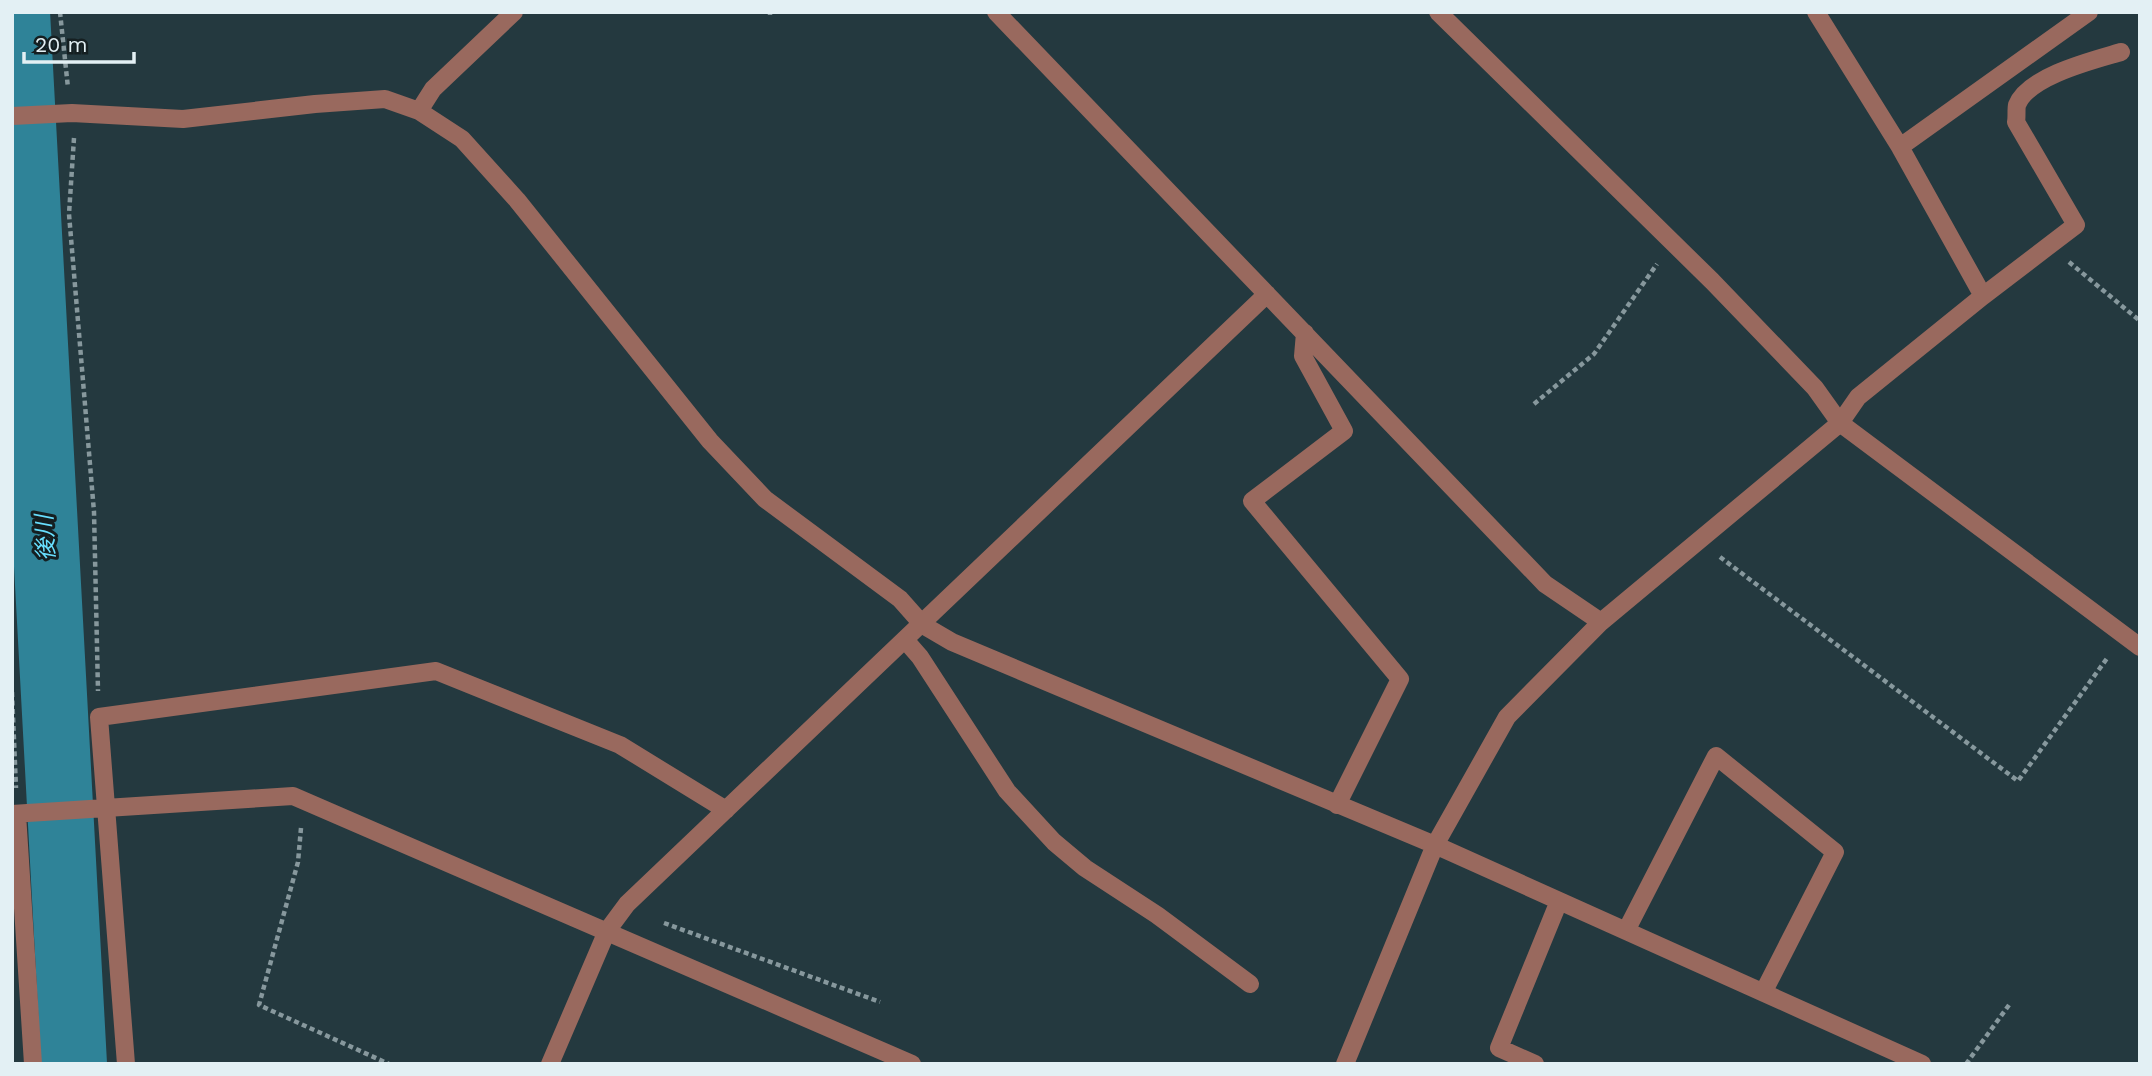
<svg xmlns="http://www.w3.org/2000/svg" width="2152" height="1076" font-family="'Work Sans','Noto Sans JP',sans-serif">
<style>
.lines{fill:none;stroke-linecap:round;stroke-linejoin:round}
.river{stroke:#2f8398;stroke-width:66}
.path{stroke:#87989d;stroke-width:4.5;stroke-dasharray:5 3.5;stroke-linecap:butt}
.minor{stroke:#99695e;stroke-width:18}
.labels{text-anchor:middle;stroke-width:6;stroke-linejoin:round;paint-order:stroke}
.water-label{font-size:23px;font-style:italic;fill:#68dffe;stroke:#151f21}
</style>
<rect width="100%" height="100%" fill="#24393f"/>
<g class="lines">
<path class="river" d="M17 12 74 1064"/>
<path class="path" d="M60 12 68 88
M770 15V12
M74 138 69 214 94 512 98 691
M2069 262 2140 321
M1534 404 1594 354 1657 264
M1720 557 2018 781 2108 657
M12 692 16 788
M301 828 298 862 259 1005 389 1064
M664 923 880 1002
M1966 1064 2009 1005"/>
<path class="minor" d="M996 12 1545 584 1601 622
M1438 12 1712 281 1815 388 1840 423 2140 647
M419 111 433 89 514 12
M12 116 72 113 183 119 315 104 385 99 419 111 462 139 517 200 710 441 765 499 900 599 923 625 952 642 1435 845 1922 1064
M1900 147 2089 12
M1983 296 2076 225 2016 122C2017 117 2016 109 2017 105 2028 76 2094 60 2121 52
M1305 333 1303 356 1344 431 1252 501 1400 679 1337 805
M906 641 920 657 1007 791 1054 842 1085 868 1157 915 1250 984
M12 814 293 796 912 1064
M17 814 33 1064
M1627 929 1716 756 1835 852 1764 991
M126 1064 99 717 436 671 620 745 726 810
M550 1064 607 931 627 904 1267 294
M1345 1064 1435 845 1507 717 1601 622 1840 423 1858 397 1983 296 1900 147 1816 12
M1535 1064 1499 1048 1559 901"/>
</g>
<g class="labels">
<g class="water-label">
<text transform="translate(45 538) rotate(-93)" y="8">後川</text>
</g>
</g>
<rect width="2152" height="1076" fill="none" stroke="#e3f0f4" stroke-width="28"/>
<path d="M24 52v10h110v-10" fill="none" stroke="#e3f0f4" stroke-width="3.5"/>
<text x="35" y="52" font-size="21" fill="#e3f0f4" stroke="#151f21" stroke-width="5" paint-order="stroke">20 m</text>
</svg>
